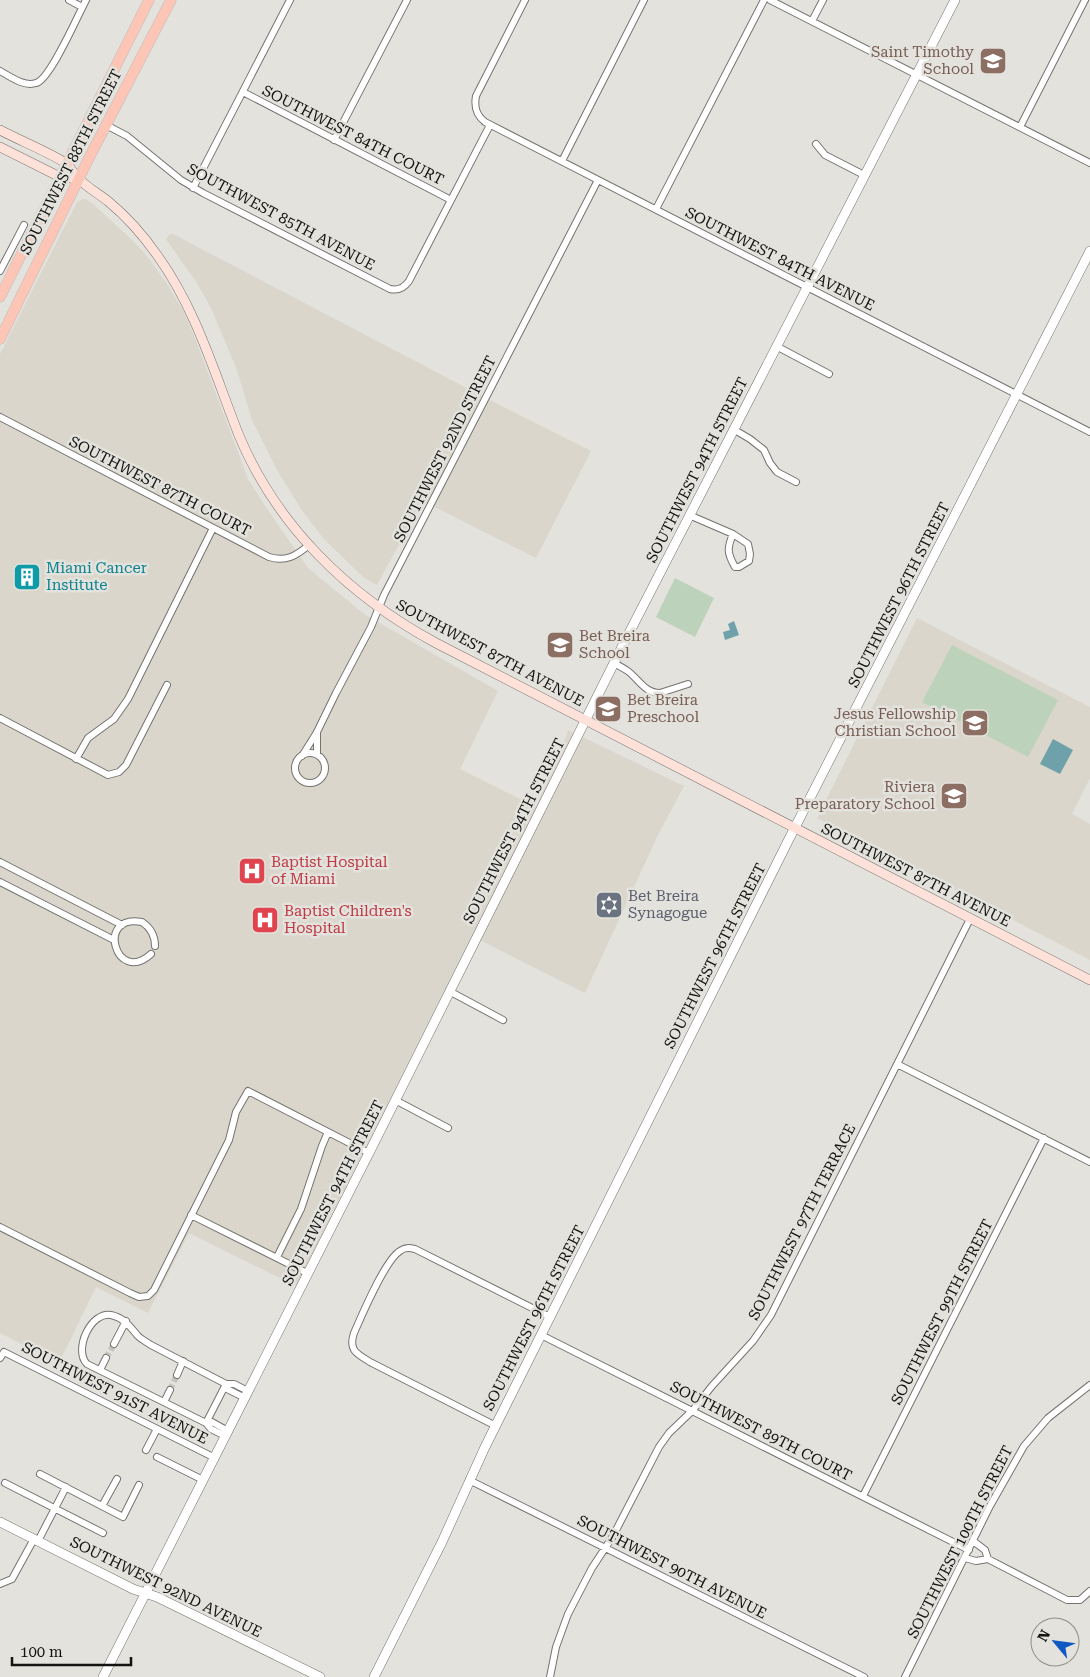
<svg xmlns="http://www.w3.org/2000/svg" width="1090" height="1677" font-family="'Roboto Serif',serif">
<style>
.built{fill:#dad6cb}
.green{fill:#bdd2ba}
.water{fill:#6fa1ab}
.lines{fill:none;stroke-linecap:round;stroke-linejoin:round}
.minor-tunnel{stroke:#c4c3be;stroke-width:6;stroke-dasharray:6 3;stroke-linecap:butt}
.minor-casing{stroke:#757370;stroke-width:8}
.tertiary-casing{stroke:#757370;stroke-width:10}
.secondary-casing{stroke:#757370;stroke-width:10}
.primary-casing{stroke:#bdbdbc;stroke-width:11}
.minor{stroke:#fff;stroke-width:6}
.tertiary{stroke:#fff;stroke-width:9}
.secondary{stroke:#fee2da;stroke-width:9}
.primary{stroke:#fdc5b5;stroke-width:10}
.labels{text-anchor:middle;stroke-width:5;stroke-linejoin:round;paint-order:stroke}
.education-label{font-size:15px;fill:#785e54;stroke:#e3e2dd;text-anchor:end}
.street-label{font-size:15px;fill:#131311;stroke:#e3e2dd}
.culture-label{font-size:15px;fill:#0d838f;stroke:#e3e2dd;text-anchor:start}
.health-label{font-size:15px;fill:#be3a42;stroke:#e3e2dd;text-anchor:start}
.worship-label{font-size:15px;fill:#5b616d;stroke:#e3e2dd;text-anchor:start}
</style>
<rect width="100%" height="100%" fill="#e3e2dd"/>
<path class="built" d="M83 199H86L93 204 131 239 147 256 167 284 184 312 195 338 248 479 265 506 308 568 364 614 498 691 460 769 536 807 566 737 568 730 684 786 657 837 585 993 472 936 296 1286 189 1233 148 1313 96 1287 59 1363 0 1333V354L77 202Z
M171 233 478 394 591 451 536 558 423 501 377 585 363 577 324 539 303 512 277 470 252 420 237 370 211 308 197 283 166 239Z
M917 618 1090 707V778L1072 814 1090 824V960L817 818Z"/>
<path class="green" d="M675 578 714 598 695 637 656 617Z
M952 645 1058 700 1028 757 922 702Z"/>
<path class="water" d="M734 621 739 635 725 640 723 632 730 630 728 624Z
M1053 739 1073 750 1060 774 1040 764Z"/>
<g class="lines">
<path class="minor-tunnel" d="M106 1358 114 1344
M170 1390 177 1375"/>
<g class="minor-casing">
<path id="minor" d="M69 0 82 7
M525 0 476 96C474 107 476 115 485 122L1090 432
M770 0 1090 163
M812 21 823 0
M0 71C11 77 24 87 36 83 50 80 78 15 86 0
M243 92 451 200
M106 125 127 136 181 180 203 193 390 289C398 291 404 288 409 281L490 125
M1020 127 1085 0
M334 140 407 0
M816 144 825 155 864 175
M562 161 644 0
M193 188 290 0
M656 209 764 0
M0 271 24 225
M776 346 829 374
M0 417 269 557C286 562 296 556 309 545
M733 429 750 439 764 450 770 463 777 472 796 482
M689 515 733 534 748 544 750 554 749 561 739 567H735C727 553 727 548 733 534
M614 663C619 666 624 668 629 672 639 680 645 693 660 693L688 684
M0 718 108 775 119 772 126 765 167 685
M317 732V754
M295 768a15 15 0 1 1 30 0a15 15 0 1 1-30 0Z
M302 756 317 732 336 693 371 627 384 595 598 180
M76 759 88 738 114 719 128 699 213 528
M0 862 122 925
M0 882 114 940
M151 954C116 986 95 913 142 922 151 928 155 935 155 946
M449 991 503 1020
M897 1064 1090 1162
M395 1100 448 1128
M191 1215 307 1273
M0 1227 130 1293 139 1297 148 1296 154 1290 229 1140 236 1112 248 1091 369 1153
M277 1257 301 1209 322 1146 328 1132
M541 1335 969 1550
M114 1344 126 1321
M0 1358 4 1352 215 1458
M100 1370 106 1358
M177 1375 183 1361
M226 1384 227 1389 245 1398
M164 1402 170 1390
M206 1423 226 1384
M206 1423 212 1422 228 1431
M496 1426 372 1363C357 1354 348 1351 354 1333 362 1315 385 1260 400 1251 405 1247 410 1248 415 1249L550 1317
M225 1436 211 1429 206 1423 87 1364C73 1350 91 1311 111 1315 125 1318 130 1327 138 1336 142 1340 147 1342 151 1345L226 1384H234L248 1391
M146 1450 157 1429
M157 1457 203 1480
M40 1474 123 1517 139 1485
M469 1480 864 1677
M5 1483 103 1533
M863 1496 1044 1138
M102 1506 117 1479
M38 1541 66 1487
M973 1541 985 1550 988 1559
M965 1558 976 1561 988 1559
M988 1559 1067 1600H1080L1090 1591
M0 1584 12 1579 34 1539
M550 1677 556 1647 568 1614 592 1568 613 1536 659 1447 669 1433 693 1410 712 1386 753 1341 771 1315 970 919
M905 1677 990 1506 1024 1446 1048 1418 1090 1385"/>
</g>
<g class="tertiary-casing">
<path id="tertiary" d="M0 1522 133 1589 157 1597 320 1677
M103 1677 369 1153 626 639 955 0
M374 1677 442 1542 485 1447 788 841 1090 251"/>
</g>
<g class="secondary-casing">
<path id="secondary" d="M0 130C21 141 44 150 64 162 70 166 74 174 79 179 88 188 99 194 109 202 127 217 143 235 157 255 196 309 214 372 238 433 276 526 349 596 436 643L1090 980
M0 147 60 177 79 179"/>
</g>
<g class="primary-casing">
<path id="primary" d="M0 297 149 0
M0 339 89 158 171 0"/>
</g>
<use href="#minor" class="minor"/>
<use href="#tertiary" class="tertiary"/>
<use href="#secondary" class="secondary"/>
<use href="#primary" class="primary"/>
</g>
<defs>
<g id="school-square" transform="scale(1.4375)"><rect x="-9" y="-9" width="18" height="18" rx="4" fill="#8d6e63" stroke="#e3e2dd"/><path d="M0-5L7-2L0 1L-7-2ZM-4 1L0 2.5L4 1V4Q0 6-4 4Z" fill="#fff"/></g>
<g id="building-square" transform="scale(1.4375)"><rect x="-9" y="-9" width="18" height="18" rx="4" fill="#0f9aa8" stroke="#e3e2dd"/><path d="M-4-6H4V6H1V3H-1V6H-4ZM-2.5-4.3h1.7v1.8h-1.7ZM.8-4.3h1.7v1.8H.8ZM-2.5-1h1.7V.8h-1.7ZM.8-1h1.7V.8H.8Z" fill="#fff"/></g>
<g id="hospital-square" transform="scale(1.4375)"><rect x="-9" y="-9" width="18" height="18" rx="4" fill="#e0444e" stroke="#e3e2dd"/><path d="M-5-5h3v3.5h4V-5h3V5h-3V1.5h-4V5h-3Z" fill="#fff"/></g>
<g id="synagogue-square" transform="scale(1.4375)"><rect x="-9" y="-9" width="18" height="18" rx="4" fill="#6b7280" stroke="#e3e2dd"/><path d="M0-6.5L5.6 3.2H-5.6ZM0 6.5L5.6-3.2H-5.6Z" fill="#fff"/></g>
</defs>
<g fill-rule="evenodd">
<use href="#school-square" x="993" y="61"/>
<use href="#building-square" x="27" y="577"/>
<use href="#school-square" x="560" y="645"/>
<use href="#school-square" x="608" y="709"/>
<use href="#school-square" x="975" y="723"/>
<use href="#school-square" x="954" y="796"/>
<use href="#hospital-square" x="252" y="871"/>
<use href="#synagogue-square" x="609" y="905"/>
<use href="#hospital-square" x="265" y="920"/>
</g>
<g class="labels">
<g class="education-label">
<text x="974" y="57">Saint Timothy<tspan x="974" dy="17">School</tspan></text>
<text x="579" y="641" text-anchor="start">Bet Breira<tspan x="579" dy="17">School</tspan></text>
<text x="627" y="705" text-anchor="start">Bet Breira<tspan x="627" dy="17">Preschool</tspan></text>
<text x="956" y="719">Jesus Fellowship<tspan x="956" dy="17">Christian School</tspan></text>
<text x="935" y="792">Riviera<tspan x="935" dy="17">Preparatory School</tspan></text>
</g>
<g class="street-label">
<text transform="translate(353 135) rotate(27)" y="5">SOUTHWEST 84TH COURT</text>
<text transform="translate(71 162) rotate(-63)" y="5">SOUTHWEST 88TH STREET</text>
<text transform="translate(281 217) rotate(28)" y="5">SOUTHWEST 85TH AVENUE</text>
<text transform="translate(780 259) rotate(27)" y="5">SOUTHWEST 84TH AVENUE</text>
<text transform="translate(445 449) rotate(-63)" y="5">SOUTHWEST 92ND STREET</text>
<text transform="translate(697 470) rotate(-63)" y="5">SOUTHWEST 94TH STREET</text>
<text transform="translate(160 486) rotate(27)" y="5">SOUTHWEST 87TH COURT</text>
<text transform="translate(899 595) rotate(-63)" y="5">SOUTHWEST 96TH STREET</text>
<text transform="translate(490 653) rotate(28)" y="5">SOUTHWEST 87TH AVENUE</text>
<text transform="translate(514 831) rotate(-63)" y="5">SOUTHWEST 94TH STREET</text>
<text transform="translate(916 875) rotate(27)" y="5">SOUTHWEST 87TH AVENUE</text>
<text transform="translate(715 956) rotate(-63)" y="5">SOUTHWEST 96TH STREET</text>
<text transform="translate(333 1193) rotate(-63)" y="5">SOUTHWEST 94TH STREET</text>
<text transform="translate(802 1222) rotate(-63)" y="5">SOUTHWEST 97TH TERRACE</text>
<text transform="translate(942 1312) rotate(-63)" y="5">SOUTHWEST 99TH STREET</text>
<text transform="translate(534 1318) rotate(-63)" y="5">SOUTHWEST 96TH STREET</text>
<text transform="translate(115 1393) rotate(27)" y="5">SOUTHWEST 91ST AVENUE</text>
<text transform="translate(761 1431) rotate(27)" y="5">SOUTHWEST 89TH COURT</text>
<text transform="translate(960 1542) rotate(-63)" y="5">SOUTHWEST 100TH STREET</text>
<text transform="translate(672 1567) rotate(27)" y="5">SOUTHWEST 90TH AVENUE</text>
<text transform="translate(166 1587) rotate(26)" y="5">SOUTHWEST 92ND AVENUE</text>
</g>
<g class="culture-label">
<text x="46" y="573">Miami Cancer<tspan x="46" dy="17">Institute</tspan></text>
</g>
<g class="health-label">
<text x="271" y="867">Baptist Hospital<tspan x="271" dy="17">of Miami</tspan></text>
<text x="284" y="916">Baptist Children's<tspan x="284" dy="17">Hospital</tspan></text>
</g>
<g class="worship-label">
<text x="628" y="901">Bet Breira<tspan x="628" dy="17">Synagogue</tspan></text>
</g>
</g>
<g transform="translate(1055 1642) rotate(299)"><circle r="24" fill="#e3e2dd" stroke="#908f8b"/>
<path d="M0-4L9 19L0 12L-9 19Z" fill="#1059c3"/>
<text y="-8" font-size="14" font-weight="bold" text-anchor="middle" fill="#131311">N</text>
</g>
<path d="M12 1657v8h119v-8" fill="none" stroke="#131311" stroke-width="2.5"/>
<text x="20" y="1657" font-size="15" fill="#131311" stroke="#e3e2dd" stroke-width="4" paint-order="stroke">100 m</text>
</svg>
